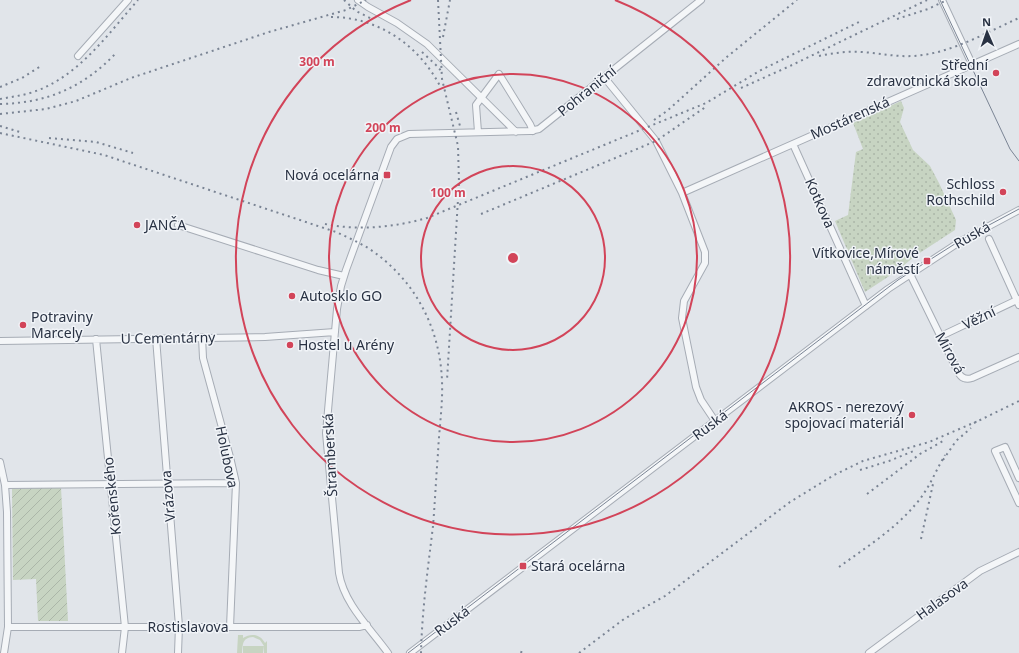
<svg xmlns="http://www.w3.org/2000/svg" width="1019" height="653" font-family="'Noto Sans',sans-serif">
<style>
.grass{fill:#c7d4c2}
.park{fill:url(#park-dots)}
.garden{fill:url(#garden-furrows)}
.lines{fill:none;stroke-linecap:round;stroke-linejoin:round}
.minor-casing{stroke:#a6acb5;stroke-width:8}
.minor{stroke:#f4f6f8;stroke-width:6}
.tram{stroke:#7a8494;stroke-width:1}
.rail{stroke:#7a8494;stroke-width:2;stroke-dasharray:2 4;stroke-linecap:butt}
.ring{fill:none;stroke:#d24459;stroke-width:2}
.poi-dot{fill:#d24459;stroke:#f1f4f8;stroke-width:1.5}
.labels{text-anchor:middle;stroke-width:3;stroke-linejoin:round;paint-order:stroke}
.poi-label{font-size:14px;fill:#293243;stroke:#f1f4f8;text-anchor:end}
.street-label{font-size:14px;fill:#293243;stroke:#f1f4f8}
.centre{fill:#d24459;stroke:#f1f4f8;stroke-width:2}
.ring-label{font-size:12px;text-anchor:middle;font-weight:bold;fill:#d24459;stroke:#f1f4f8;stroke-width:3;stroke-linejoin:round;paint-order:stroke}
</style>
<defs>
<pattern id="park-dots" width="8" height="8" patternUnits="userSpaceOnUse"><rect width="8" height="8" fill="#c7d4c2"/><path d="M2 2h.1M6 6h.1" fill="none" stroke="#abb6a8" stroke-width="1.8" stroke-linecap="round"/></pattern>
<pattern id="garden-furrows" width="10" height="10" patternUnits="userSpaceOnUse"><rect width="10" height="10" fill="#c7d4c2"/><path d="M-1 1l2-2M0 10L10 0M9 11l2-2" fill="none" stroke="#abb6a8"/></pattern>
</defs>
<rect width="100%" height="100%" fill="#e1e5ea"/>
<path class="grass" d="M238 635H243V638C251 633 260 634 265 643L267 641V653H264V646L263 653H243V646H264L260 640 253 637C242 638 243 644 242 653H237Z"/>
<path class="park" d="M901 101 904 108 900 122 913 150 930 166 939 183 956 220 955 230 915 256 897 271 865 292 835 221 848 215 856 152 863 149 853 123Z"/>
<path class="garden" d="M61 487 68 621H38L36 579 13 580 12 489Z"/>
<g class="lines">
<g class="minor-casing">
<path id="minor" d="M358 0 368 7 397 23 427 44 516 132
M942 0 972 64
M78 56 128 0
M604 77 656 141 682 193 1019 44
M478 132 476 105 499 74 530 124 533 131
M793 144 866 306
M682 193 705 252V263L684 301 682 318 696 387 701 400 715 421
M178 225 318 270 344 276
M989 239 1019 305
M910 274 958 372C961 378 966 380 972 378L1019 357
M941 336 1019 299
M202 337 203 358 230 457 236 483 230 627
M156 338 179 626 178 653
M96 339 125 627 122 653
M0 341 265 337 335 332
M0 462 5 485 7 512 8 627 4 653
M1019 478 1005 447 995 451 1019 503
M5 485 236 483
M8 627H359L367 625
M388 653C370 628 344 604 339 573L326 433 337 309 341 286 346 270 391 147 397 139 409 134 530 131 539 129 701 0
M410 653 888 289 961 241 1019 210
M869 653 980 571 1019 552"/>
</g>
<use href="#minor" class="minor"/>
<path class="tram" d="M940 0 1010 149 1019 161
M408 653 898 280 961 240 1019 209"/>
<path class="rail" d="M344 0 356 11 372 19
M438 0 442 79 458 146 459 183 447 380
M331 17C379 17 420 46 441 88
M897 19 928 9 947 0
M443 37 450 0
M422 52 437 66 442 72
M819 56C833 53 847 51 861 52 879 53 895 57 913 56 950 54 985 33 1019 18
M0 87 22 78 41 66
M741 88 790 66 927 0
M0 99C10 97 20 96 30 93 77 79 107 35 138 0
M0 104C48 103 84 87 117 52
M456 112 460 126
M0 114 46 109 76 101 131 78 269 32 346 10 366 0
M654 120 667 111 728 56 797 0
M0 126 20 132
M0 133 104 155 336 232C347 237 358 242 368 248 414 278 440 327 442 381 443 404 439 429 438 453 436 478 435 502 433 526 428 568 422 610 421 653
M49 138 96 142 133 153
M481 214 656 141 707 106
M325 224C359 231 395 227 427 218L706 103 761 70 861 21
M974 423 1019 401
M943 460 956 441 971 428
M860 470 889 461 916 450
M867 494 920 454 943 441
M921 539 933 484
M839 567C865 548 894 530 915 505 928 491 935 472 945 455
M521 653 522 650
M579 653 624 619 665 596 790 502 834 475 863 461 929 442 978 421"/>
</g>
<g class="ring">
<circle cx="513" cy="258" r="92"/>
<circle cx="513" cy="258" r="184"/>
<path d="M615 0A277 277 0 1 1 411 0"/>
</g>
<g class="poi-dot">
<circle cx="996" cy="73" r="4"/>
<rect x="383" y="171" width="8" height="8" rx="2"/>
<circle cx="1003" cy="192" r="4"/>
<circle cx="137" cy="225" r="4"/>
<rect x="923" y="257" width="8" height="8" rx="2"/>
<circle cx="292" cy="296" r="4"/>
<circle cx="23" cy="325" r="4"/>
<circle cx="290" cy="345" r="4"/>
<circle cx="912" cy="415" r="4"/>
<rect x="519" y="562" width="8" height="8" rx="2"/>
</g>
<g class="labels">
<g class="poi-label">
<text x="988" y="70">Střední<tspan x="988" dy="16">zdravotnická škola</tspan></text>
<text x="379" y="180">Nová ocelárna</text>
<text x="995" y="189">Schloss<tspan x="995" dy="16">Rothschild</tspan></text>
<text x="145" y="230" text-anchor="start">JANČA</text>
<text x="919" y="258">Vítkovice,Mírové<tspan x="919" dy="16">náměstí</tspan></text>
<text x="300" y="301" text-anchor="start">Autosklo GO</text>
<text x="31" y="322" text-anchor="start">Potraviny<tspan x="31" dy="16">Marcely</tspan></text>
<text x="298" y="350" text-anchor="start">Hostel u Arény</text>
<text x="904" y="412">AKROS - nerezový<tspan x="904" dy="16">spojovací materiál</tspan></text>
<text x="531" y="571" text-anchor="start">Stará ocelárna</text>
</g>
<g class="street-label">
<text transform="translate(587 91) rotate(-39)" y="5">Pohraniční</text>
<text transform="translate(850 118) rotate(-24)" y="5">Mostárenská</text>
<text transform="translate(820 203) rotate(66)" y="5">Kotkova</text>
<text transform="translate(972 235) rotate(-30)" y="5">Ruská</text>
<text transform="translate(979 318) rotate(-26)" y="5">Věžní</text>
<text transform="translate(168 338) rotate(-1)" y="5">U Cementárny</text>
<text transform="translate(950 353) rotate(61)" y="5">Mírová</text>
<text transform="translate(710 425) rotate(-37)" y="5">Ruská</text>
<text transform="translate(330 455) rotate(-93)" y="5">Štramberská</text>
<text transform="translate(227 457) rotate(78)" y="5">Holubova</text>
<text transform="translate(112 496) rotate(-96)" y="5">Kořenského</text>
<text transform="translate(168 496) rotate(-95)" y="5">Vrázova</text>
<text transform="translate(942 599) rotate(-36)" y="5">Halasova</text>
<text transform="translate(452 621) rotate(-37)" y="5">Ruská</text>
<text x="188" y="632">Rostislavova</text>
</g>
</g>
<circle cx="513" cy="258" r="6" class="centre"/>
<g class="ring-label">
<text x="317" y="66">300 m</text>
<text x="383" y="132">200 m</text>
<text x="448" y="197">100 m</text>
</g>
<g transform="translate(987 32) rotate(358)" stroke="#f1f4f8" stroke-width="3" paint-order="stroke">
<path d="M0-3L7 15L0 10L-7 15Z" fill="#293243"/>
<text y="-6" font-size="11" font-weight="bold" text-anchor="middle" fill="#293243">N</text>
</g>
</svg>
